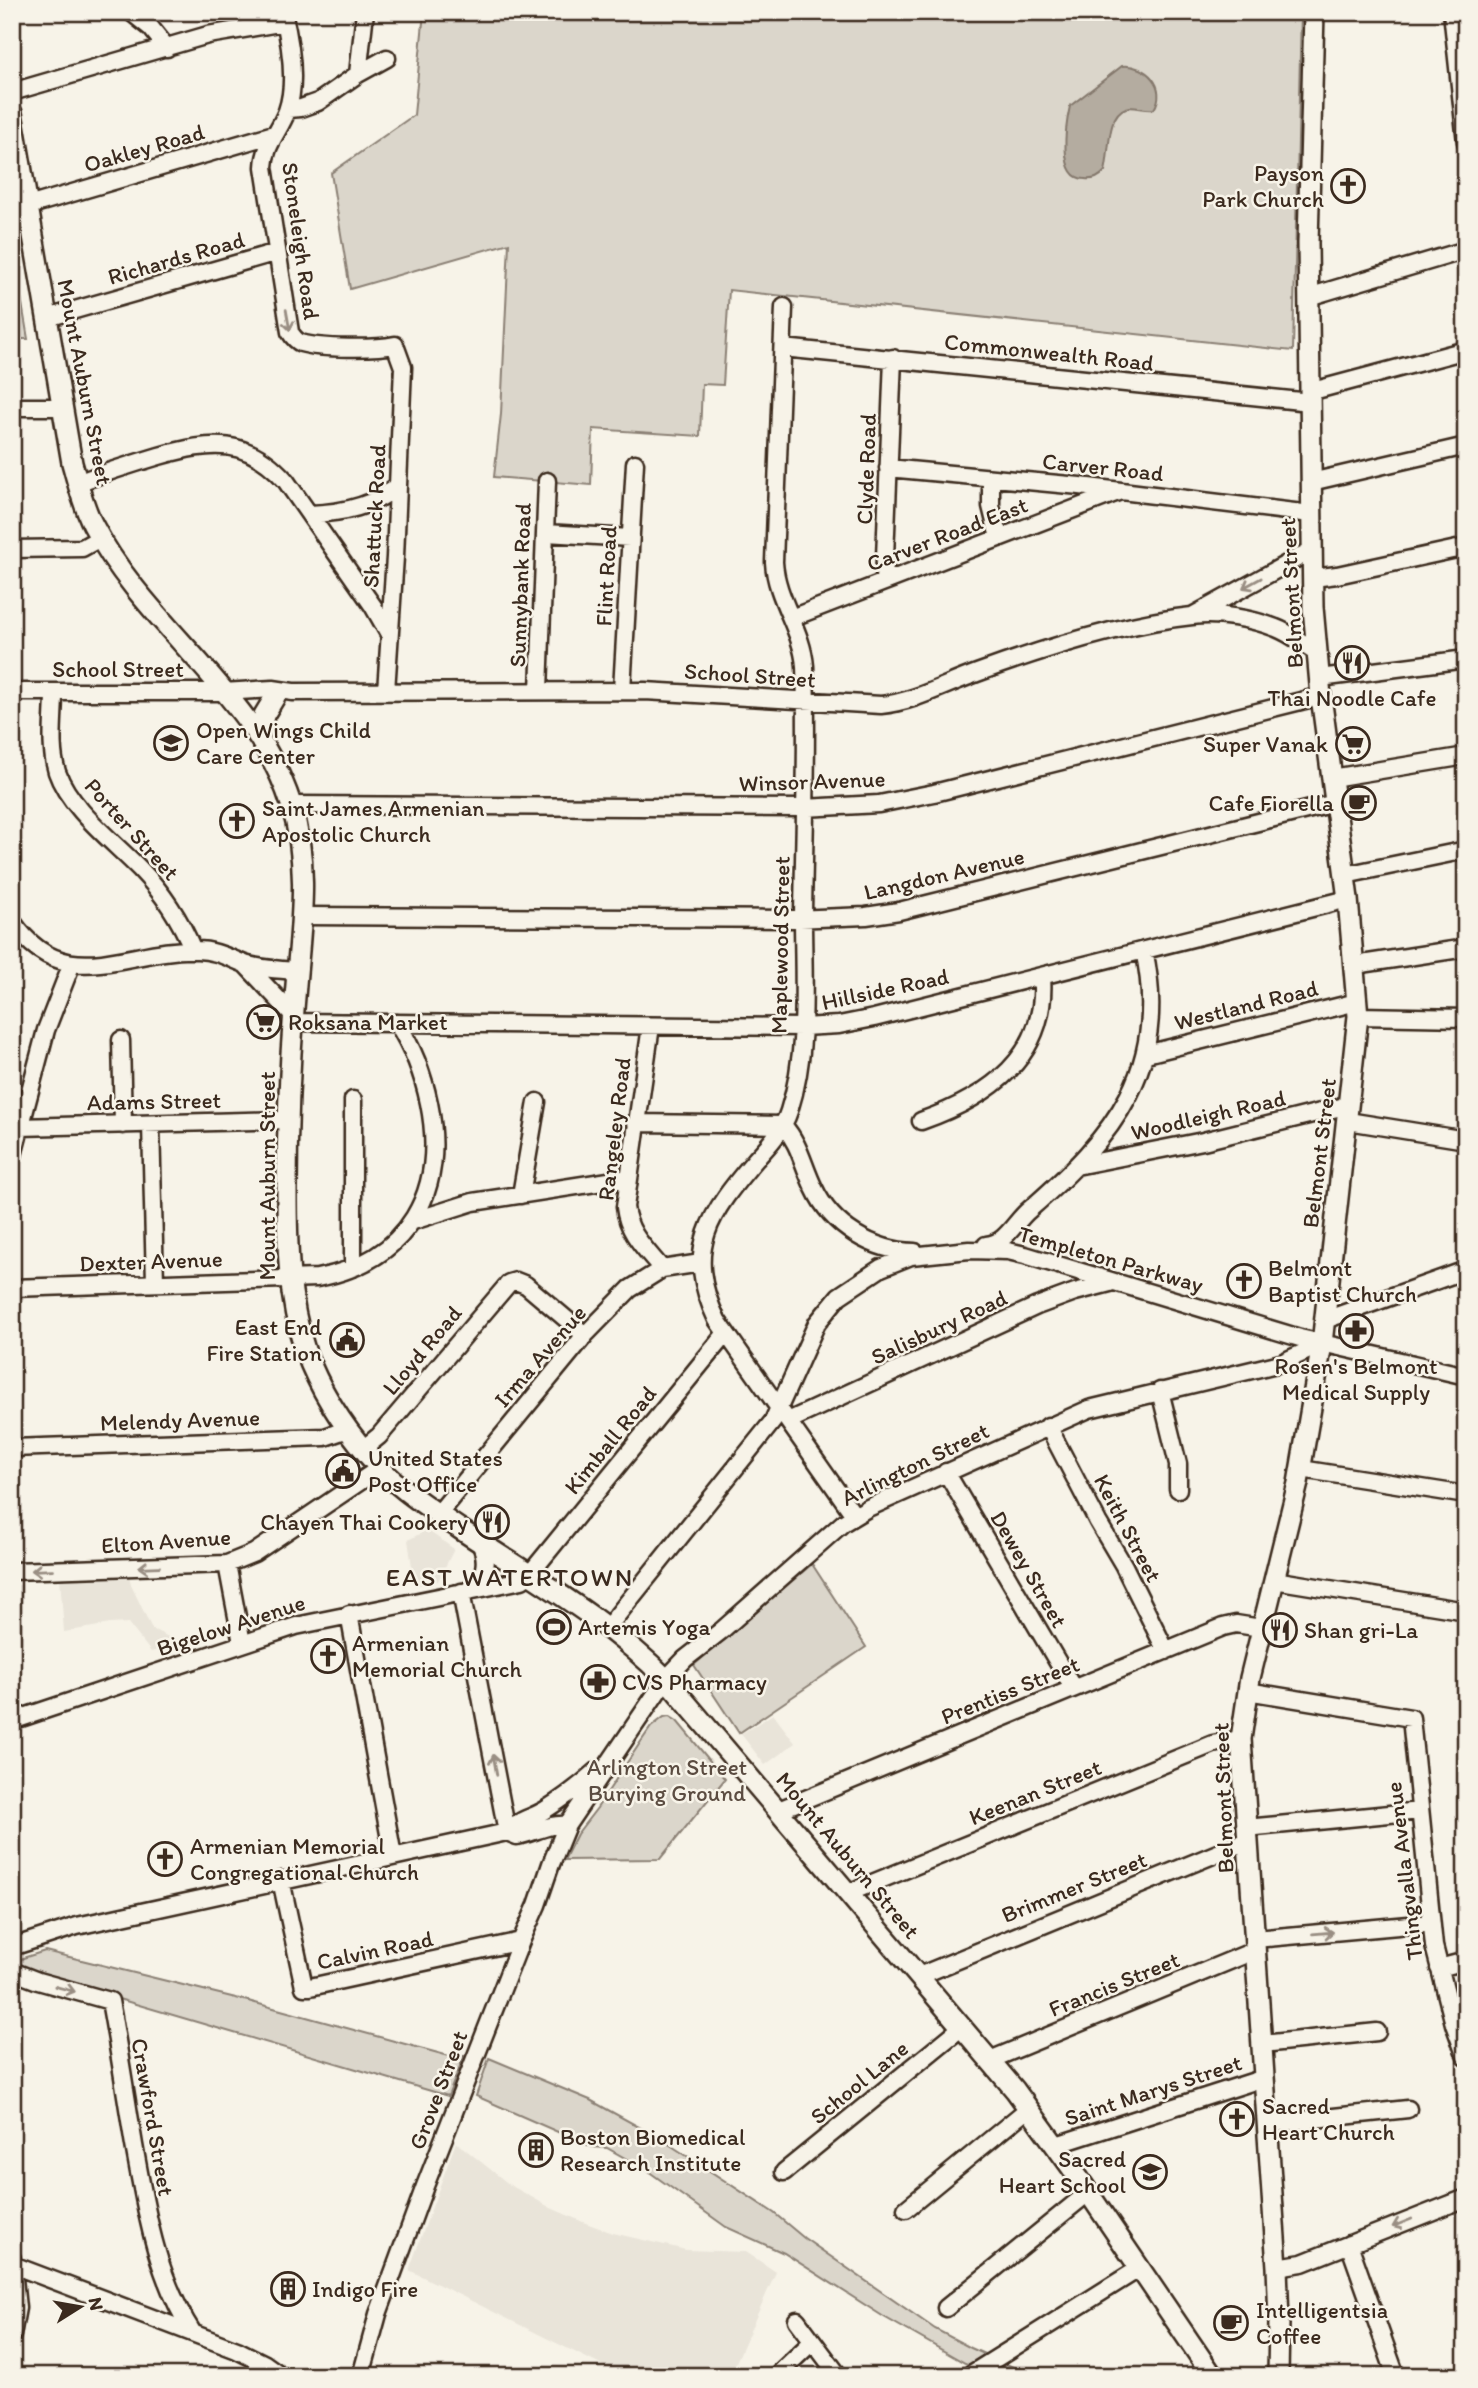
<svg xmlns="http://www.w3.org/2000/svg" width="1478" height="2388" font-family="Itim,sans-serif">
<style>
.built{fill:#e9e4d9}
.green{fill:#dbd6cb;stroke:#8b8074;stroke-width:2}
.water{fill:#b4aca0;stroke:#84786c;stroke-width:2}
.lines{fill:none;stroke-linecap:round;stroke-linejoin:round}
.minor-casing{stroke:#3b2a1e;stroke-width:21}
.major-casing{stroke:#3b2a1e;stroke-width:24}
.minor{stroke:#f7f3e8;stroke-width:16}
.major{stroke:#f7f3e8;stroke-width:19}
.oneway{stroke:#998e83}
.labels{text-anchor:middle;stroke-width:5;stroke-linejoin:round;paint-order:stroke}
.street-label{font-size:23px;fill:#3b2a1e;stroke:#f7f3e8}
.poi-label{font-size:23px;fill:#3b2a1e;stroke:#f7f3e8;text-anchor:start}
.park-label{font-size:23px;fill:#5b4c41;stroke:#f7f3e8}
.quarter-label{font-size:26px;letter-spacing:2px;fill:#3b2a1e;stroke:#f7f3e8}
</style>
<rect width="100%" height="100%" fill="#f7f3e8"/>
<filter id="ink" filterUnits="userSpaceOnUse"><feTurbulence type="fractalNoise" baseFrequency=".0143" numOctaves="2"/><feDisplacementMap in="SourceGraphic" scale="14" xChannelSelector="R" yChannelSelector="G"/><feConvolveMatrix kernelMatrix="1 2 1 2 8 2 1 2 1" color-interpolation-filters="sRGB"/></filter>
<g filter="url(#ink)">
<path class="built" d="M427 1530 454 1549 438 1581 415 1586 408 1540Z
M129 1575 131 1585 152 1629 181 1643 151 1652 128 1623 110 1624 64 1632 60 1578Z
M12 1585H22L23 1643 12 1644Z
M773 1714 795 1743 765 1765 741 1734Z
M456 2142 510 2185 551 2208 583 2222 613 2233 686 2250 746 2252 776 2272 730 2376H623L409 2270Z"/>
<path class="green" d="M424 12H1301L1293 351 729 290 723 385 702 384 700 436 593 429 591 485 494 477 501 414 509 243 350 289 331 173 414 115Z
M12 244 28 339H12Z
M812 1564 866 1647 739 1733 694 1665Z
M669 1716 677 1721 725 1779 660 1859 564 1860 577 1834 597 1808 640 1743 651 1727 664 1717Z
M45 1951 248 2001 449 2056H464L448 2096 20 1970 17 1963 23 1958Z
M489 2058 590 2100 661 2139 774 2213 804 2238 935 2329 971 2348 1033 2376H1000L965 2363 884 2317 784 2253 726 2227 648 2171 607 2148 592 2147 476 2096Z"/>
<path class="water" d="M1122 66C1146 64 1168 87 1154 109 1145 111 1134 105 1126 108 1106 114 1110 155 1105 171 1099 178 1094 180 1085 179 1057 179 1066 124 1070 106Z"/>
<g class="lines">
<g class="minor-casing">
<path id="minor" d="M131 12 151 28 167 48
M283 12C290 41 297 83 287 111 279 132 265 144 264 167L290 332C293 337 296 341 301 343 321 349 375 349 395 345L403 367 395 557 386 691
M1452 12 1466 142
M358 74 365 12
M12 92 208 35 285 22
M288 109 301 108 318 102 358 74 387 58
M28 206 274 134
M1308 297 1466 250
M784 307 774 562C776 599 802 629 805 666 808 749 804 833 803 916 803 980 809 1049 789 1111 783 1130 769 1145 756 1159 710 1213 683 1249 717 1320L854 1515
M47 318 277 252
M783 348 1310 402
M1309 392 1466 350
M12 407H63
M888 468 1080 486 1311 514
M991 478V506L999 538
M1311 482 1466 446
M77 483C104 473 132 464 159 456 212 441 247 437 286 481L373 606 389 634
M310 514C342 513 374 507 398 485
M546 533 630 538
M12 549 82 548 100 538
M1313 578 1337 575 1466 547
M884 582 893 358
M1194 615 1312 550
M791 618 1118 492
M1320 678 1466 659
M539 690 547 481
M622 690 635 463
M12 692H223L273 689 293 692 645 691 881 705C914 702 946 684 977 673 1040 650 1125 623 1192 616 1219 613 1250 618 1276 628 1290 633 1303 644 1317 652
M54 692C54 718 49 747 57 772 69 808 114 842 140 869 163 893 180 919 193 950
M1332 778 1466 756
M291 805 804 808 879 804 934 793 1321 696
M1345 875 1466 850
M302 916 794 919 866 916 899 911 1335 803
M12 921C64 998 128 947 197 950 216 950 231 959 248 965 264 969 280 970 297 971
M245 964 293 1015
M1355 965 1466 948
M1358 1016 1466 1018
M293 1022 802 1027 839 1025 874 1018 1348 899
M651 1026 625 1207C628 1234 646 1249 662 1269
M121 1040 123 1125
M1146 1054 1357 1002
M353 1100V1268
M921 1121C989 1097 1048 1057 1042 976
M1348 1121 1466 1140
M636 1123 783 1125C800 1144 803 1166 814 1188 832 1227 873 1251 915 1252
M151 1124 155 1283
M20 1127 288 1120
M12 1159 46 1030 72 963
M1076 1166 1203 1141 1349 1105
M521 1195 537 1102
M413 1221 473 1202 628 1178
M986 1245C1007 1243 1014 1222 1030 1209 1114 1136 1170 1068 1144 950
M12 1288 317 1278C409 1261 447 1191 429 1103 423 1074 413 1048 397 1023
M1325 1320 1466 1270
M1160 1391 1178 1464V1489
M788 1421 1037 1306 1075 1292 1110 1283
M1048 1426 1098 1522 1124 1566 1166 1651
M12 1448 325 1437 348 1429
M363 1449 379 1436 509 1283 516 1281 526 1285 585 1335
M1301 1469 1466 1495
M946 1472 1073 1688
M438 1514 585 1335 630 1289 662 1269 701 1263
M227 1564 242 1643
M12 1571 227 1564 254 1553 380 1468
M1274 1580 1466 1611
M469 1590C485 1579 489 1561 480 1543
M461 1592 507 1832
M349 1614 393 1856
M607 1628 773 1421 817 1323 839 1296 881 1268 911 1256 969 1250 1008 1251 1025 1255 1300 1338 1466 1376
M1247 1691 1411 1718 1434 1946 1454 2024 1466 2057
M12 1721 296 1626 522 1580 529 1575 726 1333
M779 1810 1223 1627 1236 1624 1261 1628
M1246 1828 1420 1811
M507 1832 517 1836C534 1833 549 1823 567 1825
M281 1880 304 1987H310L521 1941
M848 1893 1213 1744 1241 1739
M1255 1939 1431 1923
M12 1947 77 1926 507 1832C517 1820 532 1818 545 1810 564 1798 581 1785 598 1770
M1439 1968 1466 1961
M12 1971 38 1981 110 2001C119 2049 126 2097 134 2145 146 2211 156 2276 193 2333
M919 1976 1247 1841
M1262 2044 1377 2032
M990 2060 1256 1950
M1268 2124 1408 2109
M1056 2145 1264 2078
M784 2172 962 2027
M906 2209 1029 2108
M1349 2244 1396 2376
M12 2259 17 2308 12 2335
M13 2265 237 2350 265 2364 282 2376
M1277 2267 1302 2263 1466 2198
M946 2308 1089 2192
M797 2320 839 2376
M361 2376 378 2314 425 2186 521 1941 537 1905 551 1864 567 1825 666 1679 685 1659 721 1631 843 1523 868 1508 1089 1409 1281 1363 1322 1344
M776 2376 812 2342
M968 2376 1140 2268"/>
</g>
<g class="major-casing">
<path id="major" d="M12 113 72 463C78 484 83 506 93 525 145 626 256 694 291 804 310 864 301 924 296 985 290 1054 287 1122 287 1190 287 1243 288 1299 305 1350 319 1388 342 1425 369 1456 394 1486 428 1507 460 1529 530 1576 607 1619 666 1679L1015 2090 1071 2167 1213 2376
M260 739 264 715 275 697
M1278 2376 1279 2321 1277 2267 1241 1739 1250 1678 1298 1483 1322 1344 1358 1016 1348 899 1321 696 1313 607 1308 243 1314 12"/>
</g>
<use href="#minor" class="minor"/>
<use href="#major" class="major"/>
</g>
<defs><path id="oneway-shaft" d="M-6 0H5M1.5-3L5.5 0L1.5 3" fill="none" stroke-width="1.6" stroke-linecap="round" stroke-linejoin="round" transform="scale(1.75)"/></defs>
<g class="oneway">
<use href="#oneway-shaft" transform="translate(288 320) rotate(80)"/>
<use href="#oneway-shaft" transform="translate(1252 583) rotate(151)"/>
<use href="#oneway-shaft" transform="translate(149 1567) rotate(178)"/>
<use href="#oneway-shaft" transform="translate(42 1570) rotate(178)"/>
<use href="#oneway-shaft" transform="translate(495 1765) rotate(-100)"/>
<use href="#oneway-shaft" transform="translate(1323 1933) rotate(-5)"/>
<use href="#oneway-shaft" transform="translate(65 1989) rotate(15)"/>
<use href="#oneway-shaft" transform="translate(1402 2223) rotate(158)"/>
</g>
</g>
<defs>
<g id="church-ring" transform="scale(1.75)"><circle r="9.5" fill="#f7f3e8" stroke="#3b2a1e" stroke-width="1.5"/><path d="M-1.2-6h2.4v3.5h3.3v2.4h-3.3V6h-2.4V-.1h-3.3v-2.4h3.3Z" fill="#3b2a1e"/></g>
<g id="restaurant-ring" transform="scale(1.75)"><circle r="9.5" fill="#f7f3e8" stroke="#3b2a1e" stroke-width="1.5"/><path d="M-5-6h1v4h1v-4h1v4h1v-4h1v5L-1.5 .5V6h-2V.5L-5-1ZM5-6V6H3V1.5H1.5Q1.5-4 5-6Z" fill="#3b2a1e"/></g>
<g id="school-ring" transform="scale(1.75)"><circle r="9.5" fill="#f7f3e8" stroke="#3b2a1e" stroke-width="1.5"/><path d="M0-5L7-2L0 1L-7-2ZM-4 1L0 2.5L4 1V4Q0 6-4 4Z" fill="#3b2a1e"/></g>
<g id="supermarket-ring" transform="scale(1.75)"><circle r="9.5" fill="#f7f3e8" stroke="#3b2a1e" stroke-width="1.5"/><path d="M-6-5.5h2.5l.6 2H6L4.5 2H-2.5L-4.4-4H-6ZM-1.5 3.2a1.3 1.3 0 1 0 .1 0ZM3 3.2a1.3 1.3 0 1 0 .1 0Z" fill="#3b2a1e"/></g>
<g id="cafe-ring" transform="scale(1.75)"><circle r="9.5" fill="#f7f3e8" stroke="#3b2a1e" stroke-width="1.5"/><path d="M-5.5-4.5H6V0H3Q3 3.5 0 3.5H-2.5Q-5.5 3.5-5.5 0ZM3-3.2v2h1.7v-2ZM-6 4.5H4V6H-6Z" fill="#3b2a1e"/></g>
<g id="pharmacy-ring" transform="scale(1.75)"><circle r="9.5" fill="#f7f3e8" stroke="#3b2a1e" stroke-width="1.5"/><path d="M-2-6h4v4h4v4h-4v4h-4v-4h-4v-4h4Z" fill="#3b2a1e"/></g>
<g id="civic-ring" transform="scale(1.75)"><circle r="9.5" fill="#f7f3e8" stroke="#3b2a1e" stroke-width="1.5"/><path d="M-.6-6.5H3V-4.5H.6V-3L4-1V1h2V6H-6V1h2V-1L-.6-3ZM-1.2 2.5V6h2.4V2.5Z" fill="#3b2a1e"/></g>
<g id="stadium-ring" transform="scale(1.75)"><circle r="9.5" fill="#f7f3e8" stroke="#3b2a1e" stroke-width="1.5"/><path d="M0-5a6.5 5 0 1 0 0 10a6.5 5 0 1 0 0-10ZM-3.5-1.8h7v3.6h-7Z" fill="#3b2a1e"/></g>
<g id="building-ring" transform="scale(1.75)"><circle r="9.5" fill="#f7f3e8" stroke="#3b2a1e" stroke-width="1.5"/><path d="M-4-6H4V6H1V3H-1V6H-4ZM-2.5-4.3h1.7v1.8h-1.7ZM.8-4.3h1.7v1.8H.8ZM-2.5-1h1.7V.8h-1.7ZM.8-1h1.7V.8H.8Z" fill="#3b2a1e"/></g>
</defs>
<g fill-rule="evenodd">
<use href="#church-ring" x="1348" y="186"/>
<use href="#restaurant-ring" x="1352" y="663"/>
<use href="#school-ring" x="171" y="743"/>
<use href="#supermarket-ring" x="1353" y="744"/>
<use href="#cafe-ring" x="1359" y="803"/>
<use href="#church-ring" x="237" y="821"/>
<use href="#supermarket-ring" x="264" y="1022"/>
<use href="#church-ring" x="1244" y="1281"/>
<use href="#pharmacy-ring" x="1356" y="1331"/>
<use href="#civic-ring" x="347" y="1340"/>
<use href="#civic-ring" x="343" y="1471"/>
<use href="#restaurant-ring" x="492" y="1522"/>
<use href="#stadium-ring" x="554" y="1627"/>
<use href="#restaurant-ring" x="1280" y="1630"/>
<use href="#church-ring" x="328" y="1656"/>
<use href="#pharmacy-ring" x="598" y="1682"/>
<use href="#church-ring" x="165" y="1859"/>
<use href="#church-ring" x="1237" y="2119"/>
<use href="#building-ring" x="536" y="2150"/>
<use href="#school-ring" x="1150" y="2172"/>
<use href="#building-ring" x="288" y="2289"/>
<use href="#cafe-ring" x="1231" y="2323"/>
</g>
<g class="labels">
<g class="street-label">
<text transform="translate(144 148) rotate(-16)" y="8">Oakley Road</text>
<text transform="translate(301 241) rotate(82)" y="8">Stoneleigh Road</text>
<text transform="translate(176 258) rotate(-16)" y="8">Richards Road</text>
<text transform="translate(1049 352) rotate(6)" y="8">Commonwealth Road</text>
<text transform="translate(85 382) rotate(79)" y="8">Mount Auburn Street</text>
<text transform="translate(1103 467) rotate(6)" y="8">Carver Road</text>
<text transform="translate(866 469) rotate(-88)" y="8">Clyde Road</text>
<text transform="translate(374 516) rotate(-87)" y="8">Shattuck Road</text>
<text transform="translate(947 534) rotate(-21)" y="8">Carver Road East</text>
<text transform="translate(606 576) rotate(-87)" y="8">Flint Road</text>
<text transform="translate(520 585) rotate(-88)" y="8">Sunnybank Road</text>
<text transform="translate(1291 593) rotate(-93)" y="8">Belmont Street</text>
<text x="118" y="677">School Street</text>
<text transform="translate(750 675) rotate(4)" y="8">School Street</text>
<text transform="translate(812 781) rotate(-2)" y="8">Winsor Avenue</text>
<text transform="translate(132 829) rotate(48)" y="8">Porter Street</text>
<text transform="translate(944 874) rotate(-13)" y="8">Langdon Avenue</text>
<text transform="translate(780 945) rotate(-89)" y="8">Maplewood Street</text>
<text transform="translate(885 989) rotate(-12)" y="8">Hillside Road</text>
<text transform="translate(1246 1005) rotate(-14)" y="8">Westland Road</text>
<text transform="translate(154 1101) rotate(-1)" y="8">Adams Street</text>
<text transform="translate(1208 1115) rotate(-13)" y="8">Woodleigh Road</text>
<text transform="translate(614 1129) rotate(-83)" y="8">Rangeley Road</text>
<text transform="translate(1319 1153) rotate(-83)" y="8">Belmont Street</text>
<text transform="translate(267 1176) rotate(-90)" y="8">Mount Auburn Street</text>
<text transform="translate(1111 1259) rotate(16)" y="8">Templeton Parkway</text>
<text transform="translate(151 1261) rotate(-2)" y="8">Dexter Avenue</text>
<text transform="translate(939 1327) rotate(-25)" y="8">Salisbury Road</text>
<text transform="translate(422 1350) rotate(-50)" y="8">Lloyd Road</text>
<text transform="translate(540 1356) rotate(-49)" y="8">Irma Avenue</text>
<text transform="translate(180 1420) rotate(-2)" y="8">Melendy Avenue</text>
<text transform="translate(610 1440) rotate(-51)" y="8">Kimball Road</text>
<text transform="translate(915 1464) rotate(-26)" y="8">Arlington Street</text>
<text transform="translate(1128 1528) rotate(62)" y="8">Keith Street</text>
<text transform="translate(166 1541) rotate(-4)" y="8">Elton Avenue</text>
<text transform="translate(1029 1569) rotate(60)" y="8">Dewey Street</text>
<text transform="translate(231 1625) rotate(-18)" y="8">Bigelow Avenue</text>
<text transform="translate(1010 1690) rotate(-22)" y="8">Prentiss Street</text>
<text transform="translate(1035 1792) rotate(-22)" y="8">Keenan Street</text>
<text transform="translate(1223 1798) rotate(-92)" y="8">Belmont Street</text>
<text transform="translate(848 1855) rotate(50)" y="8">Mount Auburn Street</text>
<text transform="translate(1404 1871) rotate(-97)" y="8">Thingvalla Avenue</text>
<text transform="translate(1074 1887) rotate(-22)" y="8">Brimmer Street</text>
<text transform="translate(375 1950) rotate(-12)" y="8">Calvin Road</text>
<text transform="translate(1114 1984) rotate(-22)" y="8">Francis Street</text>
<text transform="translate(859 2082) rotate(-39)" y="8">School Lane</text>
<text transform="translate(438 2090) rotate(-69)" y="8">Grove Street</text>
<text transform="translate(1153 2090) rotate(-18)" y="8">Saint Marys Street</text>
<text transform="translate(153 2117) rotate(80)" y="8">Crawford Street</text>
</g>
<g class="poi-label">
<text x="1324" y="181" text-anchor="end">Payson<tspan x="1324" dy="26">Park Church</tspan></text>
<text x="1352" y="706" text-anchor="middle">Thai Noodle Cafe</text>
<text x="196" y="738">Open Wings Child<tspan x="196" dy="26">Care Center</tspan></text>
<text x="1328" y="752" text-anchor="end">Super Vanak</text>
<text x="1334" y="811" text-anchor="end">Cafe Fiorella</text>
<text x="262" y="816">Saint James Armenian<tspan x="262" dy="26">Apostolic Church</tspan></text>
<text x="288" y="1030">Roksana Market</text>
<text x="1268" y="1276">Belmont<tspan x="1268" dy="26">Baptist Church</tspan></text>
<text x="322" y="1335" text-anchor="end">East End<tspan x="322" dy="26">Fire Station</tspan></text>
<text x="1356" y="1374" text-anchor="middle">Rosen's Belmont<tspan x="1356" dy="26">Medical Supply</tspan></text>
<text x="368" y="1466">United States<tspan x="368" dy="26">Post Office</tspan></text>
<text x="468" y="1530" text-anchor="end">Chayen Thai Cookery</text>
<text x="578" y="1635">Artemis Yoga</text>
<text x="1304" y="1638">Shan gri-La</text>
<text x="352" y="1651">Armenian<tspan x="352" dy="26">Memorial Church</tspan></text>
<text x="622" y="1690">CVS Pharmacy</text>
<text x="190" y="1854">Armenian Memorial<tspan x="190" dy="26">Congregational Church</tspan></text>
<text x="1262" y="2114">Sacred<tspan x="1262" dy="26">Heart Church</tspan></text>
<text x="560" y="2145">Boston Biomedical<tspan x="560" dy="26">Research Institute</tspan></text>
<text x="1126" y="2167" text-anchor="end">Sacred<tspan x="1126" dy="26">Heart School</tspan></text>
<text x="312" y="2297">Indigo Fire</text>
<text x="1256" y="2318">Intelligentsia<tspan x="1256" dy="26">Coffee</tspan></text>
</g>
<g class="park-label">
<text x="667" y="1775">Arlington Street<tspan x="667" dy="26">Burying Ground</tspan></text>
</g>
<g class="quarter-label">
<text x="510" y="1586">EAST WATERTOWN</text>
</g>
</g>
<rect width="1478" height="2388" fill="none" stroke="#f7f3e8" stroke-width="42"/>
<rect x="21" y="21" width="1436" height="2346" fill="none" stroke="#3b2a1e" stroke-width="2.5" filter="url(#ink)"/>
<g transform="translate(80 2307) rotate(79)" stroke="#f7f3e8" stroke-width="5" paint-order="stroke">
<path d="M0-5L12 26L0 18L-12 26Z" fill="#3b2a1e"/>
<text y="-10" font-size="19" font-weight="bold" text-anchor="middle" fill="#3b2a1e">N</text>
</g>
</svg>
